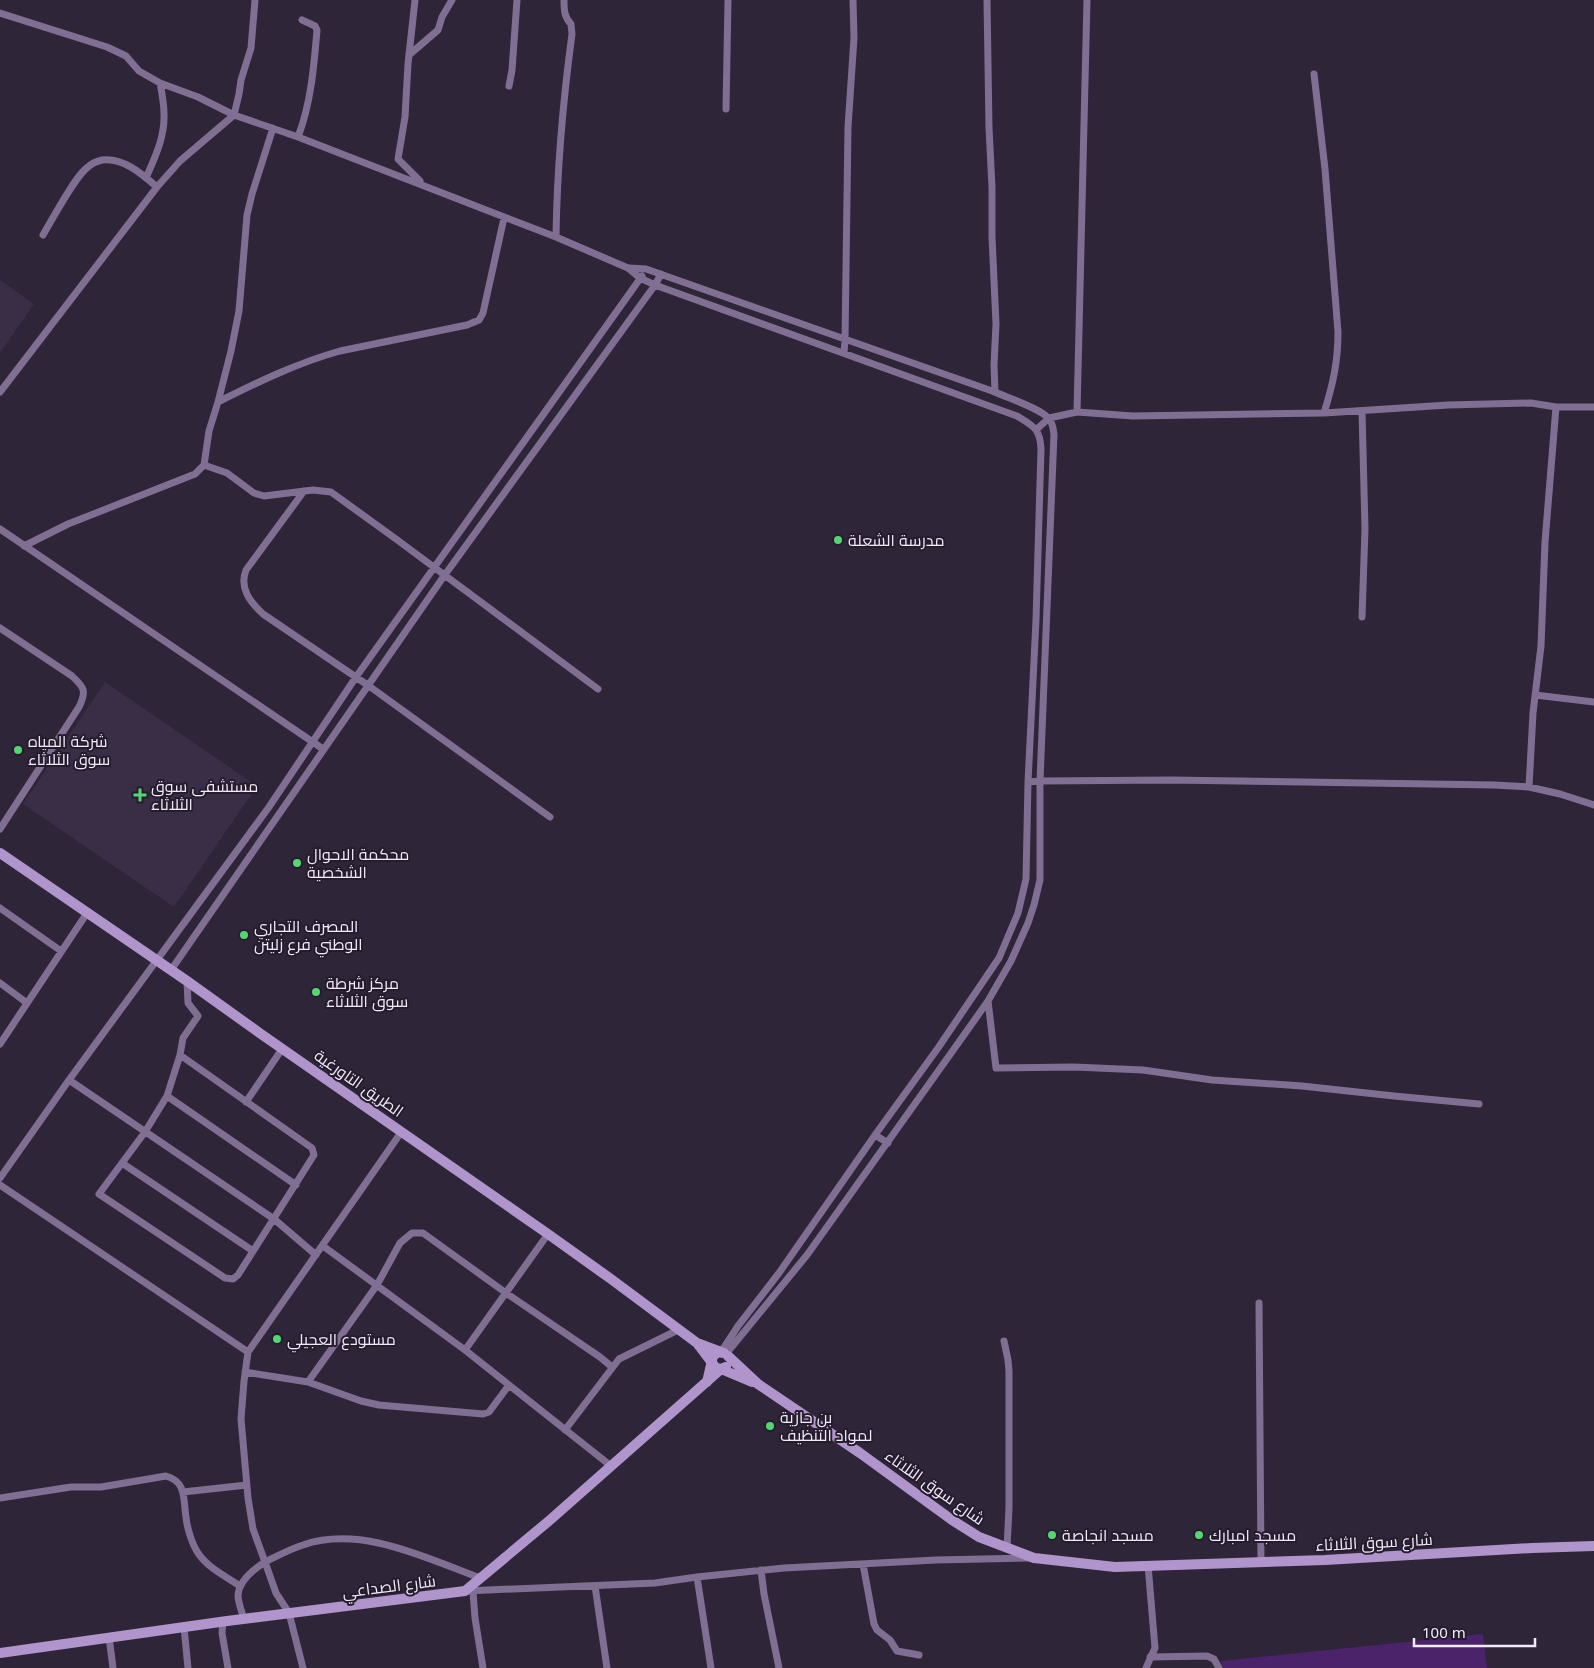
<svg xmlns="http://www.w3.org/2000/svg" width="1594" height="1668" font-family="'Noto Sans',Cairo,sans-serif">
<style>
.built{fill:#3a2e47}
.green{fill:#4a236a}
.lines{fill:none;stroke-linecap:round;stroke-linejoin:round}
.street{stroke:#806f92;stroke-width:7}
.secondary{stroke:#b095cd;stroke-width:10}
.poi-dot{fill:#55d672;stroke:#251c2e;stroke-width:2}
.labels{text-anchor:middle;stroke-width:4;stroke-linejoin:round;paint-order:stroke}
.poi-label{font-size:16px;fill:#f1ebf8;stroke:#251c2e;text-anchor:start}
.street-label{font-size:16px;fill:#f1ebf8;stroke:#251c2e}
</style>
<rect width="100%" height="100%" fill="#2f2538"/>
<path class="built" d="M0 280 34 304 0 353Z
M105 682 257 786 174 907 23 804Z"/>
<path class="green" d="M1483 1634 1487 1668H1223L1221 1661Z"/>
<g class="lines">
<path class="street" d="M415 0 408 64 405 117 398 159 420 181
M987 0 989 128 992 187V237L996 324 994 365 995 392
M0 13 107 47 126 56 139 71 160 83 198 97 234 115 298 137 556 237 628 268 640 278 655 285 1017 416C1033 426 1040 428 1041 449L1036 620 1028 782 1026 879 1018 913 999 958 938 1048 875 1135 779 1273 738 1326 721 1352
M409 55 438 30 442 17 452 0
M1314 74 1325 169 1338 332C1338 362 1333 384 1324 413
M509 86 512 70 517 0
M726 109 728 0
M273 128 252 194 247 215 239 311 231 351 218 402C258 382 297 363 340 351L467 325 479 320 483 313 504 218
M298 137C311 103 314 66 317 30L315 26 302 20
M146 178C155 157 165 137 164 114 164 104 162 93 160 83
M43 235C52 220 75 176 88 167 91 164 98 161 102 160 123 157 142 174 157 187
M556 237C557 169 563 101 572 34L571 24C564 17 564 9 564 0
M629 268 646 269 995 392C1008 398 1042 409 1049 419 1053 423 1053 429 1054 434L1040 781V880L1034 905 1028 923 1011 961 988 1001 954 1049 807 1255 726 1354
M844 353 845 340 848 127 854 38 853 0
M0 392 157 187 180 161 234 115 239 94 241 80 251 48 255 0
M1077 412 1087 0
M1037 429 1049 418 1077 412 1133 416 1324 413 1448 405 1531 403 1556 407H1594
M204 465 227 473 254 493 264 496 313 490 331 492 396 539 598 689
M304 491 246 570C239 588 250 602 263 614L369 686 550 817
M0 529 323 749
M24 546 68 524 195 474 204 465 209 431 218 402
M1362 617 1365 529 1362 411
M0 628 72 676C84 687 87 691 79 707L0 829
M1535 695 1594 702
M1028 782 1040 781 1171 780 1494 785 1529 787 1560 794 1594 805
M1529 787 1533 713 1541 646 1545 542 1556 407
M0 908 61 951
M171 970 444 576 655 285 661 274
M0 983 27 1003
M988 1001 996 1068 1074 1067 1143 1070 1212 1080 1302 1086 1394 1096 1479 1104
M0 1044 87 913
M180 1055 312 1148 314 1155 238 1275 233 1279 225 1278 99 1194 145 1132 167 1096 180 1055 183 1038 198 1016 188 1003 187 981
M69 1080 274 1219 316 1255
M167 1096 296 1185
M246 1102 282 1049
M875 1135 888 1143
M122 1163 253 1251
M0 1178 69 1080 269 807 356 677 642 276
M0 1185 248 1352
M323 1246 465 1350 611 1466
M1259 1303 1261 1562
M1004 1341 1008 1360 1009 1371V1508L1007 1548
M465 1350 548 1234
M245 1372 308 1382 377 1285 400 1243 412 1233H423L506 1293 600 1357 612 1367
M308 1382 361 1401 379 1405 483 1414 489 1412 509 1385
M565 1430 619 1359 678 1330
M183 1492 247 1485
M0 1498 71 1487H101L166 1476C187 1482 183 1499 186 1517 187 1528 192 1544 198 1553 208 1568 225 1576 240 1586
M863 1564 874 1624 877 1630 890 1640 897 1651 919 1655
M761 1570 764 1594 779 1668
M697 1577 711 1668
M595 1586 607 1668
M465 1591 655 1583 697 1577 784 1568 936 1560 1029 1558
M473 1592 475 1618 483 1668
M244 1619C242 1612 238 1603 238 1595 239 1581 254 1569 265 1562L253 1529 248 1498 241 1419 244 1381 248 1352 402 1131
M223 1621 222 1633 228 1668
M184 1627 188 1668
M109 1637 113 1668
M1150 1657 1207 1656 1214 1659 1219 1668
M303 1668 289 1613 276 1593 265 1562C277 1556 290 1549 303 1545 361 1525 426 1558 480 1578
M1146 1668 1155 1648 1148 1565"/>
<path class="secondary" d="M0 853 187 981 261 1034 548 1234 611 1279 697 1343 721 1352
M697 1343 716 1368 721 1369 726 1367
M728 1356 758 1384 860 1453 952 1520 979 1537 1034 1558 1115 1567 1325 1560 1532 1548 1594 1546
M707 1382 713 1356 718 1352 724 1353
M0 1653 227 1621 465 1591 550 1520 721 1369 752 1382"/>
</g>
<g class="poi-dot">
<circle cx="838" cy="540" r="5"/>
<circle cx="18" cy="750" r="5"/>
<path d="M137.5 787.5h5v5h5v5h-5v5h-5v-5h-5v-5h5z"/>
<circle cx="297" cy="863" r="5"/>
<circle cx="244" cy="935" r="5"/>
<circle cx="316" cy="992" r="5"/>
<circle cx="277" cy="1339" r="5"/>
<circle cx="770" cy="1426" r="5"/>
<circle cx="1052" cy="1535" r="5"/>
<circle cx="1199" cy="1535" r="5"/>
</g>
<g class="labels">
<g class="poi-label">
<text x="848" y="546">مدرسة الشعلة</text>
<text x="28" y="747">شركة المياه<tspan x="28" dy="18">سوق الثلاثاء</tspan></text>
<text x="151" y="792">مستشفى سوق<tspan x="151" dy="18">الثلاثاء</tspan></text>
<text x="307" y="860">محكمة الاحوال<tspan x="307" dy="18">الشخصية</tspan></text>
<text x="254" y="932">المصرف التجاري<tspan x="254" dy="18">الوطني فرع زليتن</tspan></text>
<text x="326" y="989">مركز شرطة<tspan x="326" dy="18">سوق الثلاثاء</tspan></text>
<text x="287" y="1345">مستودع العجيلي</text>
<text x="780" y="1423">بن جازية<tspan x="780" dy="18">لمواد التنظيف</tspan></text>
<text x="1062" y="1541">مسجد انجاصة</text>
<text x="1209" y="1541">مسجد امبارك</text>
</g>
<g class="street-label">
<text transform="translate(359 1083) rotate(35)" y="6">الطريق التاورغية</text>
<text transform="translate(935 1487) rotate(35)" y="6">شارع سوق الثلاثاء</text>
<text transform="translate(1374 1542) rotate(-3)" y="6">شارع سوق الثلاثاء</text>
<text transform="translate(389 1586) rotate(-7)" y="6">شارع الصداعي</text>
</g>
</g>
<path d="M1414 1638v8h121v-8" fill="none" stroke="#f1ebf8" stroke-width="2.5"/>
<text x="1422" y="1638" font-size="15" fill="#f1ebf8" stroke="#251c2e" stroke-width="4" paint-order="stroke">100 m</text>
</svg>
